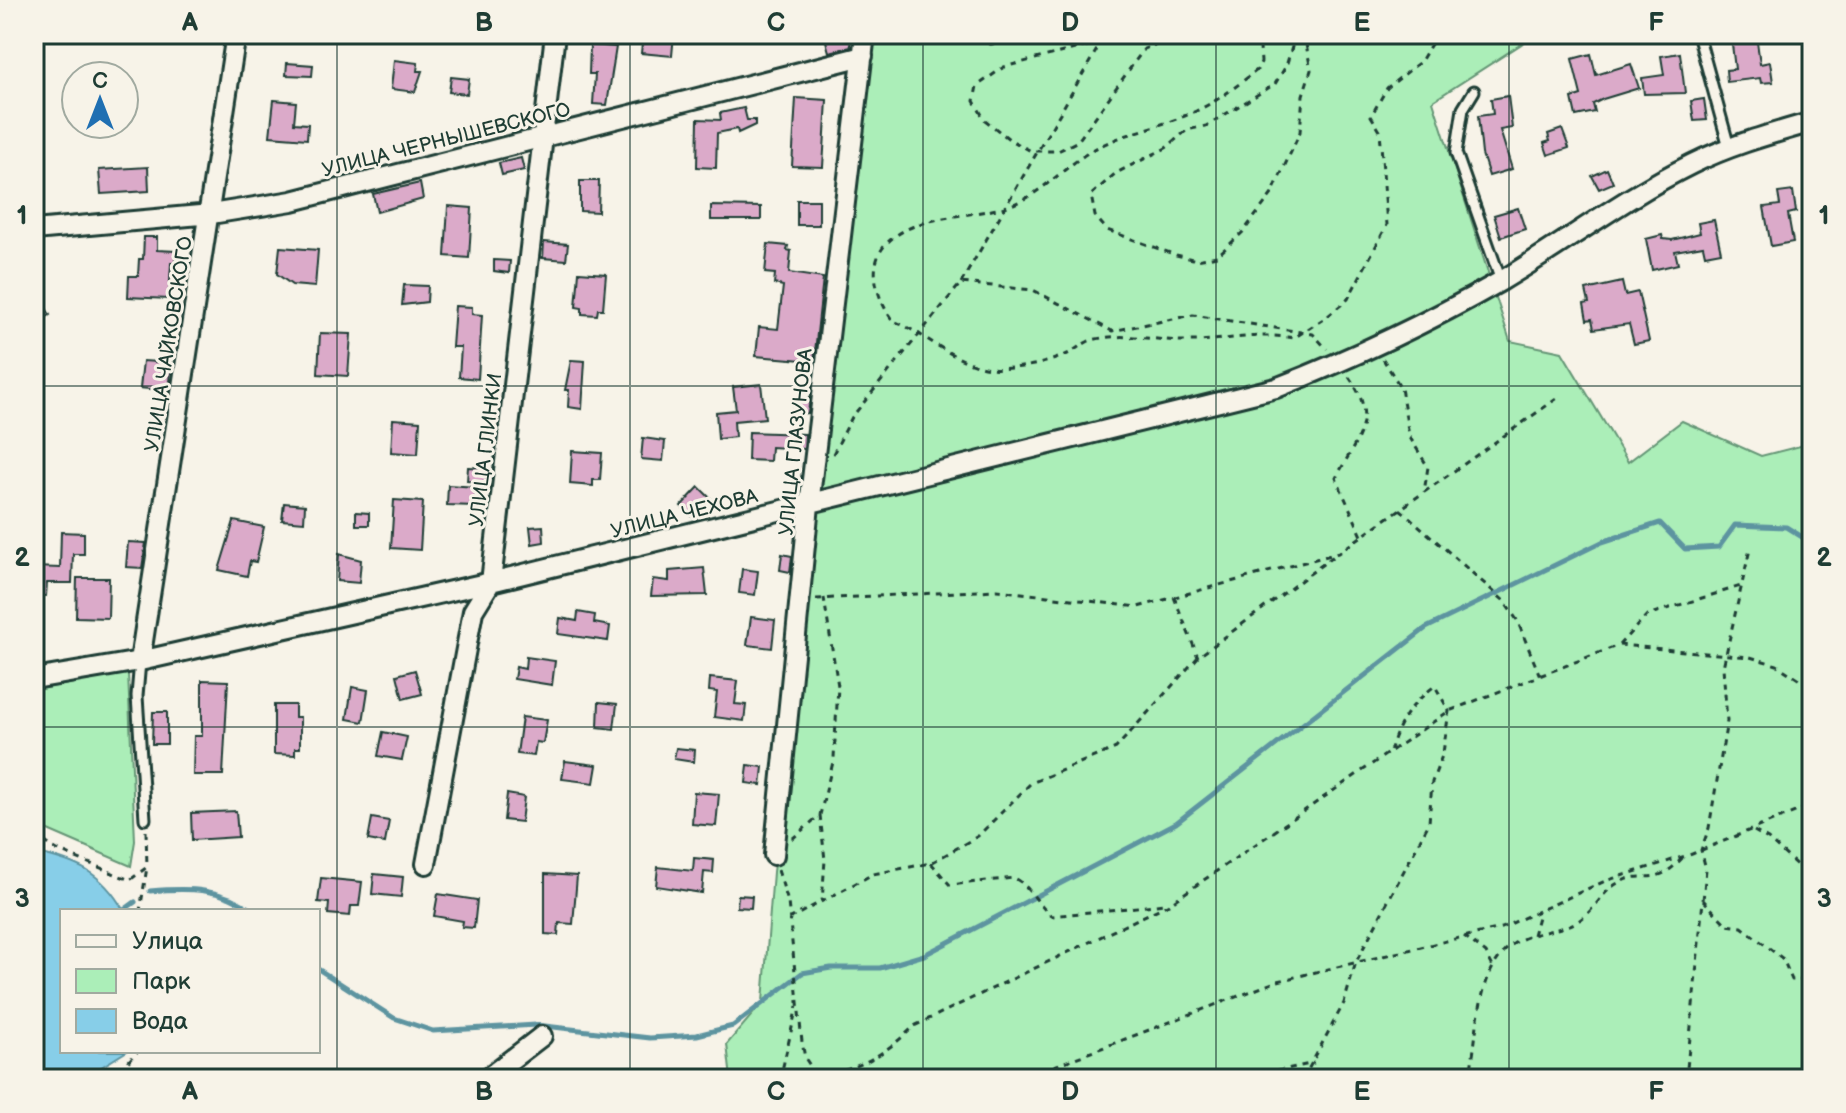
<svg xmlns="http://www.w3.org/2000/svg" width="1846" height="1113" font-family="'Balsamiq Sans',sans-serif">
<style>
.green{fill:#abeeb8;stroke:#659676;stroke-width:2}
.water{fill:#87cee8;stroke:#5d94a0;stroke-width:2}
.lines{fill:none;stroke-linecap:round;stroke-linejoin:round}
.stream{stroke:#5d94a0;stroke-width:5}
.building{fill:#dbaac9;stroke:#1f3d34;stroke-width:2}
.service-casing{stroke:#1f3d34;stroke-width:15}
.minor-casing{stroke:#1f3d34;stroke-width:24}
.path{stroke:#1f3d34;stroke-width:3;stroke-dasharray:6 6;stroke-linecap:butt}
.service{stroke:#f7f3e8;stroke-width:9}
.minor{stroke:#f7f3e8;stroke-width:18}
.grid{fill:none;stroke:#1f3d34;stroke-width:2;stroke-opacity:0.55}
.labels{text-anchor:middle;stroke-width:6;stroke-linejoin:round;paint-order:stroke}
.street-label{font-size:20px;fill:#1f3d34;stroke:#f7f3e8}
.neatline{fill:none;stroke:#1f3d34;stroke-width:3}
.grid-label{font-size:26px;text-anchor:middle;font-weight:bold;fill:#1f3d34}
</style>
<rect width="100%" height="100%" fill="#f7f3e8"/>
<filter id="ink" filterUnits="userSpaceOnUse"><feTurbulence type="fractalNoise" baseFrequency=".0125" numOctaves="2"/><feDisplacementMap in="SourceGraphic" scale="16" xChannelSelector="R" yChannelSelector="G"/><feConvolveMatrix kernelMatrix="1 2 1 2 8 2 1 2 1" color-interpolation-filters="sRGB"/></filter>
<g filter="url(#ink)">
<path class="green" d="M866 34H1537L1433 101 1510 341 1562 352 1628 462 1682 421 1761 456 1812 443V1079H731L727 1044 763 1002 773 872Z
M128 673 135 841 131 866 34 824V690Z"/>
<path class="water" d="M34 852C77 862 101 871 124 911H62V1051H127L90 1074 52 1077 34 1067Z"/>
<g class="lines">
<path class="stream" d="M150 891C188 888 221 887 253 911
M124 910 135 902
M318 969 394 1018 433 1031 536 1025 650 1038 697 1035 733 1026 802 973 831 968H880L924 955 1176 823 1426 628 1602 542 1660 523 1685 549 1719 547 1735 525 1786 527 1812 543"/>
</g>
<path class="building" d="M643 34H674L672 56 641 53Z
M1736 34H1756L1760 64 1770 62 1773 82 1761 83 1760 78 1727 82 1726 70 1735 69 1731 36Z
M849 35 851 47 829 52 826 41Z
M590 45 616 47 607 105 593 104 595 74H589Z
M1680 53 1685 93 1644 94 1642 78 1664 75 1661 56Z
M1591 54 1596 75 1631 64 1639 88 1603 99 1593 104 1595 112 1576 116 1572 98 1581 95 1572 59Z
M394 60 418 63 417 71H422L415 92 391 89Z
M287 63 313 65 312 76 286 75Z
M451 77 469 79 467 94 449 92Z
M1508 96 1512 128 1500 130 1512 169 1489 176 1482 154 1478 116 1493 114 1491 99Z
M796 98 827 100 823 167 792 166Z
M1704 99 1707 120 1694 121 1691 101Z
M274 100 296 102 294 123 308 124 307 139 270 136Z
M744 108 747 120H755V125L738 133 737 129 717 133 716 168 697 167 698 119 721 120 720 113Z
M1562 129 1569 148 1548 155 1544 143 1550 141 1548 134Z
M521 158 524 170 502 175 499 163Z
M148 167 149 191 101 194 99 170Z
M1607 169 1613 183 1599 189 1592 176Z
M580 181H599L598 212 580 211Z
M420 183 423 199 377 212 373 194Z
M1793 191 1796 212 1788 214 1793 242 1771 246 1764 207 1780 205 1778 193Z
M797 200H819V225H797Z
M448 206 472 208 469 258 445 256Z
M711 206 761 207V220H711Z
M1518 208 1525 229 1501 237 1494 215Z
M1714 220 1721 252 1705 255 1703 246 1675 251 1678 264 1652 270 1646 239 1662 235 1663 239 1672 240 1700 233 1698 223Z
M144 237H157V250L176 251 175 263H171L169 299 128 297 129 276H138L139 259H143Z
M544 242 568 244 566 260 543 258Z
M768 244 788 246 787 250 791 251 789 273 823 278 814 361 756 356 759 327 778 329 783 286 774 284 775 274 765 273Z
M280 247 318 250 315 287 292 285 277 274Z
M494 260 510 261 509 273 494 271Z
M579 272 606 274 603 309H598L597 315 582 314V308L576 307Z
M1622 282 1625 295 1638 292 1649 341 1634 344 1629 324 1594 329 1592 319 1587 320 1584 304 1589 303 1586 290Z
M404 285 428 286 427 302 402 305Z
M34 288 50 315 34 325Z
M455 306 472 307V314L482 315 478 379 459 377 461 347H452Z
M320 333 351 334 348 376 318 374Z
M571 360 585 361 582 409 568 407 569 390H565Z
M143 361 172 363 169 391 140 388Z
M761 384 765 418 734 421 735 437 718 439 716 412 736 410 733 387Z
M810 398 808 413 794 414 793 400Z
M393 419 420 421 418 454 391 452Z
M749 432 805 434 804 449 771 447 770 461 748 460Z
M643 438 665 441 663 461 641 459Z
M572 451 602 453 600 480H593V486L570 484Z
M468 467 487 468 486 482 467 481Z
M448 485 476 487 475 506 447 505Z
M699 487 714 502 695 519 681 506Z
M394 500 423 502 420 550 391 548Z
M284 503 305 505 304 522 282 520Z
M356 512 369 513V525H356Z
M234 521 264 527 256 562 250 561 247 576 219 570Z
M543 526 544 542 532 544 530 527Z
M61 532 84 533V554H73L72 583H47L46 596 34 595V567L60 568Z
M128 542 146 543 142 568 126 567Z
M339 554 361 560 359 583 337 581Z
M782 554 792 556 790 572 780 570Z
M704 568 707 595 651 596 653 579 669 581V571Z
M742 569 758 571 755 595 739 593Z
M77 578H109L108 618 76 617Z
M578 612 595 615 594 623 610 626 608 641 558 634 560 618 577 621Z
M751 617 775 620 772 648 747 645Z
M526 657 555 661 552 685 514 679 516 667 525 669Z
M415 670 422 694 403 699 397 675Z
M710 678 738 681 735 704 746 705 744 721 714 717 717 692 709 691Z
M202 680 228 681 223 775H193L194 736H202Z
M352 687 368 690 363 722 347 719Z
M599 702 617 704 614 729 598 727Z
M274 705H295V717H300V748H295V755L274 754Z
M153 712H167V744H152Z
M522 717 547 720 543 743 536 742 534 756 517 754Z
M383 732 407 737 402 760 378 756Z
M676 748 695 750 694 762 674 759Z
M565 761 597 765 594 783 562 779Z
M748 765 763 767 761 785 746 783Z
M694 792 719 794 716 826 692 824Z
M507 794 524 797 521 822 504 820Z
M236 811 238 837 192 840 191 813Z
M372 818 389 821 385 843 368 840Z
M694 858 714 860 713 873 704 872 702 893 656 886 658 867 693 871Z
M374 874 403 877 401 897 372 894Z
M545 874 577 876 573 924 559 923 558 935 545 934Z
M321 878 362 882 359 906H351L350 916 328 914 329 903 318 902Z
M438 894 477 900 474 928 462 927 463 921 434 916Z
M738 895 752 896 751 908 737 907Z"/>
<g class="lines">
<g class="service-casing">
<path id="service" d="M1698 34 1729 147
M1474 91 1463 109 1456 153 1501 281
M140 661 137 696 145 819"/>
</g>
<g class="minor-casing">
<path id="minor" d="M34 230 211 214 292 201 863 56
M140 661 236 34
M34 679 140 661 491 582 1276 388C1353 358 1429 322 1501 281 1565 243 1625 197 1692 164 1730 145 1771 134 1812 122
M774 855 809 505 865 34
M426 864 473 611 491 582 555 34
M486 1079 542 1036"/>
</g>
<path class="path" d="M941 34 991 44 1066 34
M1121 34 1110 40 1004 67 977 86 974 101 985 120 1009 139 1031 151H1058L1078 141 1144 49 1185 34
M1259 34 1261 62 1257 70C1238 85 1218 101 1196 111 1164 126 1128 132 1098 147 1066 164 1044 193 1011 205 974 218 918 213 888 242 865 264 877 299 893 321 926 333 954 364 991 368 1013 370 1042 365 1063 356 1072 353 1080 345 1089 341 1114 333 1143 338 1167 340 1211 345 1251 331 1294 338L1328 316 1348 299 1387 225 1380 131 1371 116 1387 88 1421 61 1437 34
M1291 34 1292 47 1286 66 1275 84 1206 126 1187 130 1166 148 1116 173 1091 195 1095 216 1107 230 1176 255 1197 260 1217 256 1243 232 1272 194 1300 132 1303 95 1311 70 1304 34
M961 283 1106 34
M1383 359 1401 388 1409 436 1428 467 1424 492
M1349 377C1379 419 1357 438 1336 478L1362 536
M833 454 852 417 961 283 1033 290 1112 331 1193 315 1313 334 1327 349
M1400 509 1503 600 1517 620 1540 676
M1174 597 1198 657
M816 599 997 590 1138 607 1338 553 1559 397
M1619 645 1647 615 1741 586
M820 815 825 860 822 902
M146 831 147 867
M1754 831 1768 839 1812 879
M34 835 57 850 130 880 147 867 140 911
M792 839 820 815 834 758 838 686 824 598
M931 863 950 885 1014 878C1030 885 1037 905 1052 916L1165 904
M778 870 788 902 802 1042 805 1058 815 1073 810 1079
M1703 900 1727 925 1742 927 1783 959 1792 980H1812
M789 919 873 874 931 863 978 836 1031 783 1116 748 1198 657 1335 555
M1533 935 1539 913
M1464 936 1486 953 1493 967
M112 1079 138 1051
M780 1079 797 1006
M816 1079 815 1073C849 1078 891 1050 914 1026L1169 904 1449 711 1619 645 1750 657 1777 665 1812 688
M1020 1079 1278 981 1501 928 1605 881 1692 854 1812 805
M1242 1079 1314 1063
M1303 1079 1344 1003 1356 962 1429 823 1432 782 1443 753 1449 711 1435 686C1409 705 1398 724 1389 755
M1469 1079C1479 1036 1474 963 1520 940 1538 931 1561 931 1578 921 1595 911 1602 891 1618 883 1645 868 1654 890 1683 857
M1686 1079 1706 869 1701 850 1709 828 1727 721 1723 667 1750 549"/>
<use href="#service" class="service"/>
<use href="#minor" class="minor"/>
</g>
</g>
<path class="grid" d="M337 34V1079M630 34V1079M923 34V1079M1216 34V1079M1509 34V1079M34 386H1812M34 727H1812"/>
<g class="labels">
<g class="street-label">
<text transform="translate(446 139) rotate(-14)" y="7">УЛИЦА ЧЕРНЫШЕВСКОГО</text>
<text transform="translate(168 344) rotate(-81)" y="7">УЛИЦА ЧАЙКОВСКОГО</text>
<text transform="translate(795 442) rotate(-84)" y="7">УЛИЦА ГЛАЗУНОВА</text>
<text transform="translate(485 450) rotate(-83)" y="7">УЛИЦА ГЛИНКИ</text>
<text transform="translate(684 513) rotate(-14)" y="7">УЛИЦА ЧЕХОВА</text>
</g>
</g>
<rect width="1846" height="1113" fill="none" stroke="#f7f3e8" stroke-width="88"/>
<rect x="60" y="909" width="260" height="144" fill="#f7f3e8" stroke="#a1aaa0" stroke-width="2"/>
<rect x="76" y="935" width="40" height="12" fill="#f7f3e8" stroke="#a1aaa0" stroke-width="2"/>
<text x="132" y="949" font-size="24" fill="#1f3d34">Улица</text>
<rect x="76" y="969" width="40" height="24" fill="#abeeb8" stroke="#a1aaa0" stroke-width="2"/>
<text x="132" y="989" font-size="24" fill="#1f3d34">Парк</text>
<rect x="76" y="1009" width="40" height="24" fill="#87cee8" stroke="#a1aaa0" stroke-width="2"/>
<text x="132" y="1029" font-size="24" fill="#1f3d34">Вода</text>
<g transform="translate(100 100)"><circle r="38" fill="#f7f3e8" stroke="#a1aaa0" stroke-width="2"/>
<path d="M0-6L14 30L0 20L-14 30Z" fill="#1f6fb2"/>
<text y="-12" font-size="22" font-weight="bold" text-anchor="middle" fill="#1f3d34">С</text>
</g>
<rect x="44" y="44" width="1758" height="1025" class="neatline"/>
<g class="grid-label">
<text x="190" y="31">A</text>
<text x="484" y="31">B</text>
<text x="776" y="31">C</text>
<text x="1070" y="31">D</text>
<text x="1362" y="31">E</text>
<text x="1656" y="31">F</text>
<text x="22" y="224">1</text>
<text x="1824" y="224">1</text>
<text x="22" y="566">2</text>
<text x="1824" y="566">2</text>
<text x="22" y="907">3</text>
<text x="1824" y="907">3</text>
<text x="190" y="1100">A</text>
<text x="484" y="1100">B</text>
<text x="776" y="1100">C</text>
<text x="1070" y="1100">D</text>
<text x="1362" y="1100">E</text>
<text x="1656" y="1100">F</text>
</g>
</svg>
